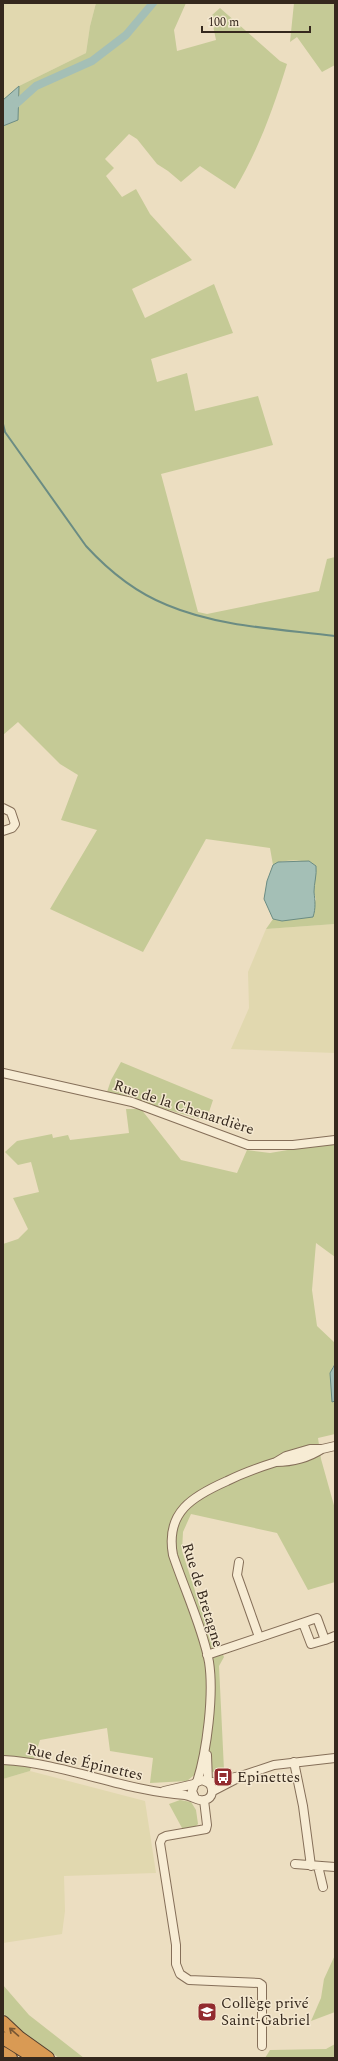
<svg xmlns="http://www.w3.org/2000/svg" width="338" height="2061" font-family="Spectral,serif">
<style>
.farmland{fill:#e1d8af}
.green{fill:#c5ca96}
.water{fill:#a4bfb6;stroke:#6b8c83}
.lines{fill:none;stroke-linecap:round;stroke-linejoin:round}
.stream{stroke:#6b8c83;stroke-width:2}
.canal{stroke:#a4bfb6;stroke-width:8}
.minor-casing{stroke:#856f59;stroke-width:10}
.highway-casing{stroke:#523e2e;stroke-width:14}
.minor{stroke:#f7ecd4;stroke-width:8}
.highway{stroke:#d99a54;stroke-width:12}
.oneway{stroke:#775633}
.labels{text-anchor:middle;stroke-width:3;stroke-linejoin:round;paint-order:stroke}
.street-label{font-size:15px;fill:#35281d;stroke:#f4e8d0}
.poi-label{font-size:15px;fill:#35281d;stroke:#f4e8d0;text-anchor:start}
</style>
<rect width="100%" height="100%" fill="#ecdec1"/>
<path class="farmland" d="M3 3H96L90 26 86 53 19 86 3 100Z
M335 924V1053L231 1049 249 1008 248 972 266 929Z
M30 1771 145 1801 156 1873 64 1876 65 1911 62 1934 3 1943V1779Z"/>
<path class="green" d="M96 3H186L174 30 177 51 216 40 211 16 220 8 280 61 287 64C274 107 258 151 235 189L200 166 181 182 168 171 157 164 137 139 129 134 105 159 114 168 106 176 122 197 136 189 150 214 192 260 132 289 145 318 214 284 233 333 151 359 157 382 187 373 195 411 258 396 273 445 161 474 198 612 207 614 319 591 327 559 335 557V924L266 929 273 919C292 924 302 911 316 900L314 892 316 866C305 859 284 859 273 865L270 848 206 839 143 952 50 909 97 830 61 820 78 775 60 764 18 722 3 735V126L18 120 19 86 86 53 90 26Z
M294 3H335V65L322 72 297 37 290 42Z
M121 1062 213 1100 206 1121 107 1092 111 1080Z
M126 1109H141L181 1160 237 1173 247 1150 270 1153 335 1142V1257L316 1243 312 1290 317 1326 335 1343V1364L332 1368V1402L335 1401V1434L318 1438 321 1459 335 1509V1582L308 1590 277 1533 191 1514 183 1532 182 1551 210 1637 217 1641 224 1657 219 1666 224 1770 193 1776 187 1781 150 1783 153 1758 110 1751 107 1728 40 1740 30 1771 3 1779V1244L18 1239 28 1229 13 1198 39 1192 31 1162 18 1165 5 1152 17 1141 52 1134 53 1138 68 1135 70 1140 129 1133Z
M180 1800 191 1802 196 1810 198 1824C194 1829 188 1830 182 1828L169 1804Z
M335 1955V2012L311 2021 321 1998 324 1979Z
M3 1985 29 2015 84 2058H59L14 2026 3 2013Z
M335 2044V2058H265L270 2050 326 2049Z"/>
<path class="water" d="M19 86 18 120 3 126V100Z
M309 861 316 866C317 875 314 883 314 892 315 901 316 908 313 917L282 921 273 919 264 899 267 881 273 865 278 862Z
M335 1364V1401L332 1402 330 1373Z"/>
<g class="lines">
<path class="stream" d="M3 424 5 432 86 546C108 570 137 593 167 605 219 627 280 629 335 636"/>
<path class="canal" d="M3 114 6 113 36 86 92 61 126 35 153 3"/>
<g class="minor-casing">
<path id="minor" d="M3 808 11 812 15 824 12 828 3 831
M3 1073 132 1102 248 1145H293L335 1140
M310 1449H322C308 1458 293 1462 276 1462L286 1456Z
M322 1449 335 1446
M239 1562 237 1575 259 1637
M303 1623 311 1644 325 1640
M207 1655 317 1618 325 1640 335 1636
M207 1755 208 1782
M3 1760C65 1763 123 1791 185 1795 192 1796 199 1802 205 1800 213 1798 214 1789 209 1783L202 1780 195 1783 192 1791 195 1798
M294 1762 303 1806 311 1866
M197 1782C207 1751 214 1694 209 1662 203 1629 184 1588 173 1555 165 1512 193 1496 227 1481 243 1473 260 1467 276 1462
M209 1783 244 1775 274 1765 335 1758
M164 1791 194 1784
M213 1791 240 1777
M204 1800 207 1825 206 1829 166 1836 162 1838 160 1843 176 1945V1964L180 1974 189 1980 259 1983 262 1985V2046
M295 1864 335 1867
M318 1866 323 1887"/>
</g>
<g class="highway-casing">
<path id="highway" d="M3 2022 20 2038 48 2058
M3 2038 35 2058
M3 2053 11 2058"/>
</g>
<use href="#minor" class="minor"/>
<use href="#highway" class="highway"/>
</g>
<defs><path id="oneway-shaft" d="M-6 0H5M1.5-3L5.5 0L1.5 3" fill="none" stroke-width="1.6" stroke-linecap="round" stroke-linejoin="round"/></defs>
<use class="oneway" href="#oneway-shaft" transform="translate(14 2032) rotate(-139)"/>
<defs>
<g id="bus-square" transform="scale(1)"><rect x="-9" y="-9" width="18" height="18" rx="4" fill="#922b2f" stroke="#f4e8d0"/><path d="M-5-6H5V4H4V6H2V4H-2V6H-4V4H-5ZM-3.5-4V0h7V-4ZM-3.5 1.2v1.5H-2V1.2ZM2 1.2v1.5H3.5V1.2Z" fill="#fff"/></g>
<g id="school-square" transform="scale(1)"><rect x="-9" y="-9" width="18" height="18" rx="4" fill="#922b2f" stroke="#f4e8d0"/><path d="M0-5L7-2L0 1L-7-2ZM-4 1L0 2.5L4 1V4Q0 6-4 4Z" fill="#fff"/></g>
</defs>
<g fill-rule="evenodd">
<use href="#bus-square" x="223" y="1777"/>
<use href="#school-square" x="207" y="2012"/>
</g>
<g class="labels">
<g class="street-label">
<text transform="translate(184 1107) rotate(18)" y="5">Rue de la Chenardière</text>
<text transform="translate(203 1595) rotate(73)" y="5">Rue de Bretagne</text>
<text transform="translate(85 1762) rotate(13)" y="5">Rue des Épinettes</text>
</g>
<g class="poi-label">
<text x="237" y="1782">Epinettes</text>
<text x="221" y="2008">Collège privé<tspan x="221" dy="17">Saint-Gabriel</tspan></text>
</g>
</g>
<rect width="338" height="2061" fill="none" stroke="#35281d" stroke-width="8"/>
<path d="M202 26v6h108v-6" fill="none" stroke="#35281d" stroke-width="2"/>
<text x="208" y="26" font-size="12" fill="#35281d" stroke="#f4e8d0" stroke-width="3" paint-order="stroke">100 m</text>
</svg>
